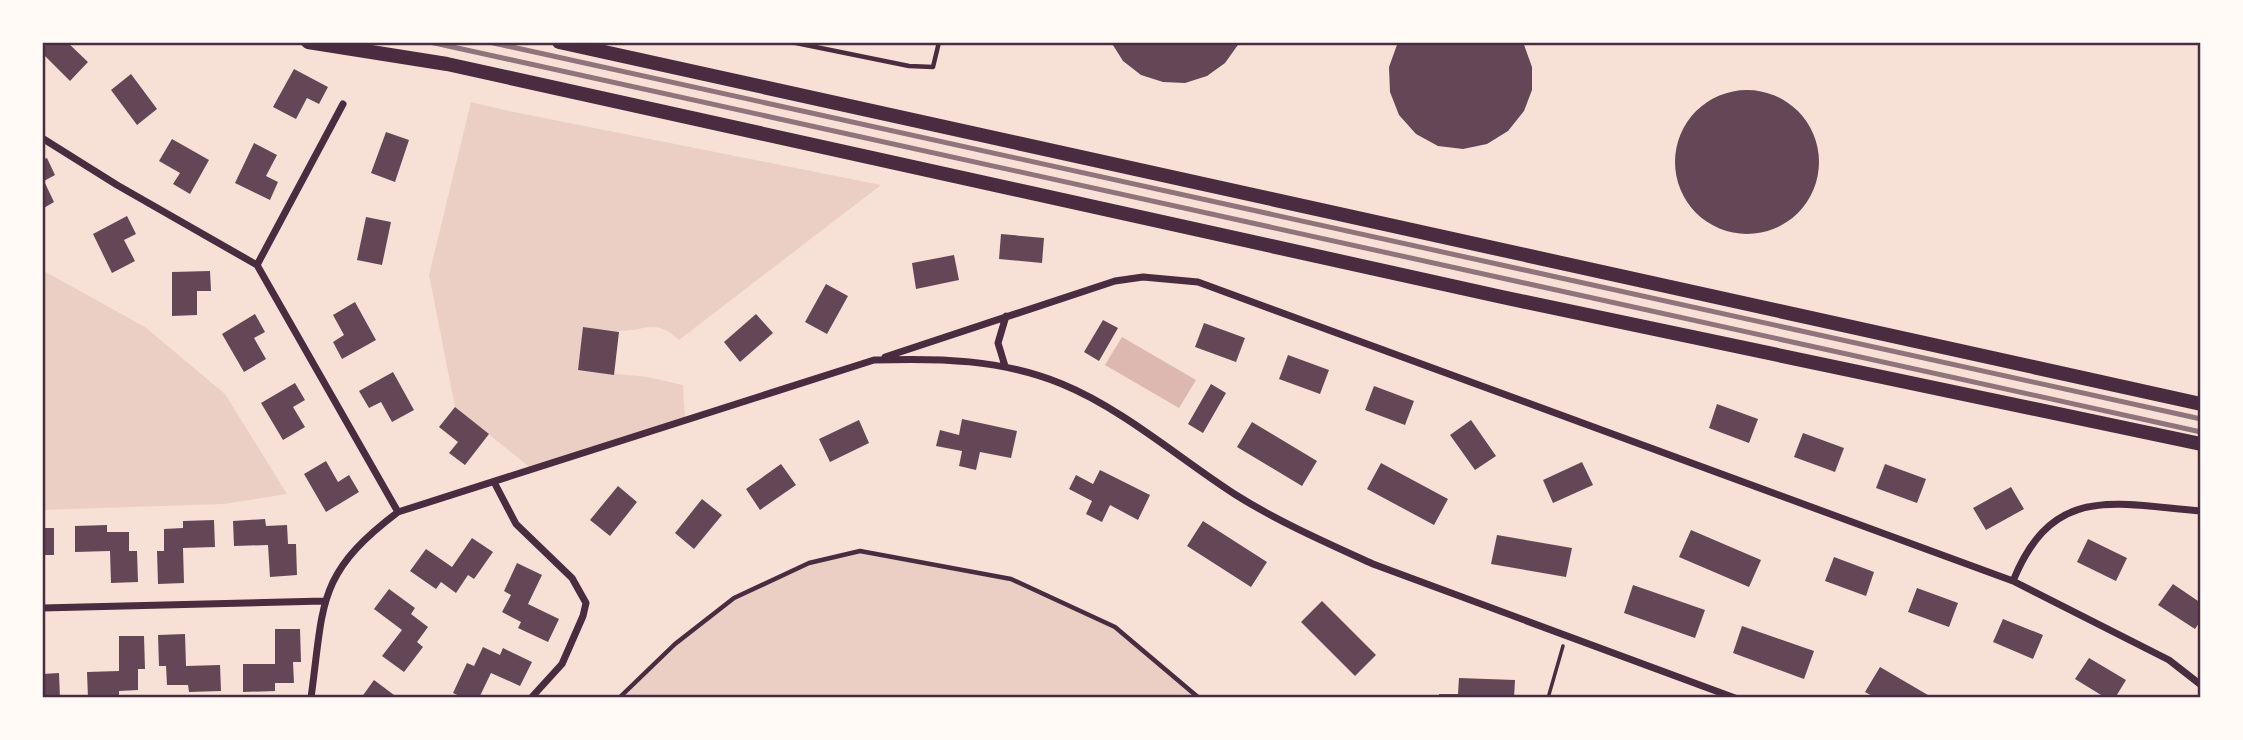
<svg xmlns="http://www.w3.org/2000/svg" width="2243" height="740" font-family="'DejaVu Sans',sans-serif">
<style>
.green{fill:#ebcfc5}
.water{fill:#dcb8b0}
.building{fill:#644757}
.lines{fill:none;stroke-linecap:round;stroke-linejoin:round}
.path{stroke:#4a2c40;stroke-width:3.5}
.service{stroke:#4a2c40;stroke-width:4.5}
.minor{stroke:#4a2c40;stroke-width:7}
.primary{stroke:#4a2c40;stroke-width:14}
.rail{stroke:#8f747c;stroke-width:5}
.neatline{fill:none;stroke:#4a2c40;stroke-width:2.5}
</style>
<rect width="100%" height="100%" fill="#f7e1d7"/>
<path class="green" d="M471 102 509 111 881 185 679 340C653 317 646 332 617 331 606 331 595 329 584 327L578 370 648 377 683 385 685 421 533 470 455 407 429 275Z
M42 270 145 327 225 394 287 494 224 504 42 510Z
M860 551 1011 579 1115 627 1199 698H619C667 640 737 591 808 564 824 558 843 555 860 551Z"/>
<path class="water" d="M1122 337 1196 380 1179 408 1105 365Z"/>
<path class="building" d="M47 42H67L88 62 70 81 42 53Z
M1111 42H1240L1225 63 1207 76 1185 83 1163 82 1141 75 1123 61Z
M1398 42H1523L1532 67V90L1524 111 1508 131 1487 144 1463 149 1438 146 1416 134 1399 115 1390 92 1389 67Z
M294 69 328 87 319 104 307 98 296 119 273 107Z
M131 74 157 109 137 125 111 90Z
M1675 162a72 72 0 1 1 144 0a72 72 0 1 1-144 0Z
M386 132 409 140 395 182 371 173Z
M172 139 209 160 190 194 173 184 180 173 159 161Z
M254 143 277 155 266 176 278 182 270 200 235 183Z
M47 158 55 175 44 181 54 202 42 209V160Z
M127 216 136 234 124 240 135 261 112 273 93 234Z
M366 217 391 222 382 265 357 260Z
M1001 234 1044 238 1042 263 999 259Z
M954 255 959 280 916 289 912 263Z
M210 271 211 291H197V315L172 316V272Z
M826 284 848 296 827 334 805 322Z
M355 302 376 340 342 359 333 342 344 335 333 315Z
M255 314 265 332 254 338 266 359 244 372 222 334Z
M756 314 773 333 740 362 724 342Z
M1103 320 1118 328 1099 361 1084 352Z
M1204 323 1245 338 1236 362 1195 347Z
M583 327 619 332 614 375 578 370Z
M1288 355 1329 370 1320 394 1279 379Z
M393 372 414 410 392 422 381 402 369 408 359 391Z
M295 383 305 400 293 407 305 427 283 440 261 403Z
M1211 384 1226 393 1203 433 1188 424Z
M1374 386 1414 401 1405 425 1365 410Z
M1717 404 1758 419 1749 443 1709 428Z
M455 407 489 434 465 465 449 453 458 442 439 427Z
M962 419 1017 431 1011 458 980 452 976 470 959 466 962 451 936 446 940 430 959 435Z
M859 420 869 443 830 462 819 439Z
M1471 420 1496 456 1475 470 1450 435Z
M1252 422 1317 461 1302 486 1237 447Z
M1803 433 1844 448 1835 472 1794 457Z
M326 461 338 482 349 475 359 492 326 512 304 474Z
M1582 462 1593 485 1553 503 1543 480Z
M1381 463 1448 499 1434 525 1367 489Z
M781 464 796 485 760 510 746 489Z
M1885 464 1926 479 1917 503 1876 488Z
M1100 470 1150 495 1138 520 1110 505 1102 522 1086 514 1092 501 1069 489 1076 475 1093 484Z
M618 486 637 502 610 536 590 520Z
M2011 487 2024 509 1986 530 1973 508Z
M702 499 722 515 694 549 675 533Z
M265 519 266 526 287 525 288 544H296L297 575 270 577 268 545 234 546 233 521Z
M214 520 215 547 183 548 184 583 158 584 157 551H164V529L183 528V521Z
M1203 521 1267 562 1251 587 1187 546Z
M107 525V532H129V551H137L138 582 111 583 110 551 75 552V526Z
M42 528H54V555H42Z
M1691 530 1761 560 1749 587 1679 557Z
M1497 535 1572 548 1566 577 1491 564Z
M472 538 493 552 474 579 468 575 456 593 441 582 436 589 410 571 426 549 452 567Z
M2088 539 2127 558 2116 581 2077 562Z
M1834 557 1874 572 1866 596 1825 581Z
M517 563 542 575 528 604 559 619 548 642 518 628 521 622 502 612 511 595 504 591Z
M2173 584 2201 603V620L2195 629 2158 605Z
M1633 585 1705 610 1695 638 1624 613Z
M1917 588 1958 603 1949 627 1908 612Z
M389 589 415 608 411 614 428 627 417 642 423 647 404 672 382 656 402 630 374 609Z
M1322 601 1376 655 1355 676 1301 622Z
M2003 619 2043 635 2033 659 1993 642Z
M1742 626 1814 651 1804 679 1733 653Z
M275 629H300L301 662H293L294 683H275V691L243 692V664H275Z
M185 634 186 666 220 665 221 691 189 692 188 685H167L166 666H159L158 635Z
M119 636H144L145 669H138V690L119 691V698H88L87 672 119 671Z
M483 647 500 655 503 648 532 662 520 686 491 673 479 698H464L453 693 467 663 474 666Z
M2089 658 2126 680 2115 698H2106L2075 679Z
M1880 667 1933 698H1876L1865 692Z
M59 673 60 698H42V674Z
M1459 678 1515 680 1514 698H1439V694H1458Z
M374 680 398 698H361Z"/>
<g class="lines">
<path class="path" d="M1548 698 1563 646"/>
<path class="service" d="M791 42 909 66 933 67 939 42
M619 698 675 644 734 598 809 563 860 551 1011 579 1115 627 1199 698"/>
<path class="minor" d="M42 138 117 185 257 265 398 512
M257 265 343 104
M885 357 1115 281 1143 277 1198 282 2013 581 2169 660 2201 685
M1005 366 998 343 1006 316
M494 482 516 524 572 578 586 603 583 616 562 664 531 698
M2013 581C2053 483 2114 504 2201 511
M42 608 324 601
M311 698C324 603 316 574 398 512L874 360C939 358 1001 359 1062 384 1123 409 1180 459 1236 495 1279 522 1327 543 1373 564L1735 698"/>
<path class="primary" d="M308 42 447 64 1502 297 2201 444
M559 42 2201 404"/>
<path class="rail" d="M430 42 2201 432
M489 42 2201 419"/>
</g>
<rect width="2243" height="740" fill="none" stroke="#fffaf5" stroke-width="88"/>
<rect x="44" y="44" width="2155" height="652" class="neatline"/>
</svg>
